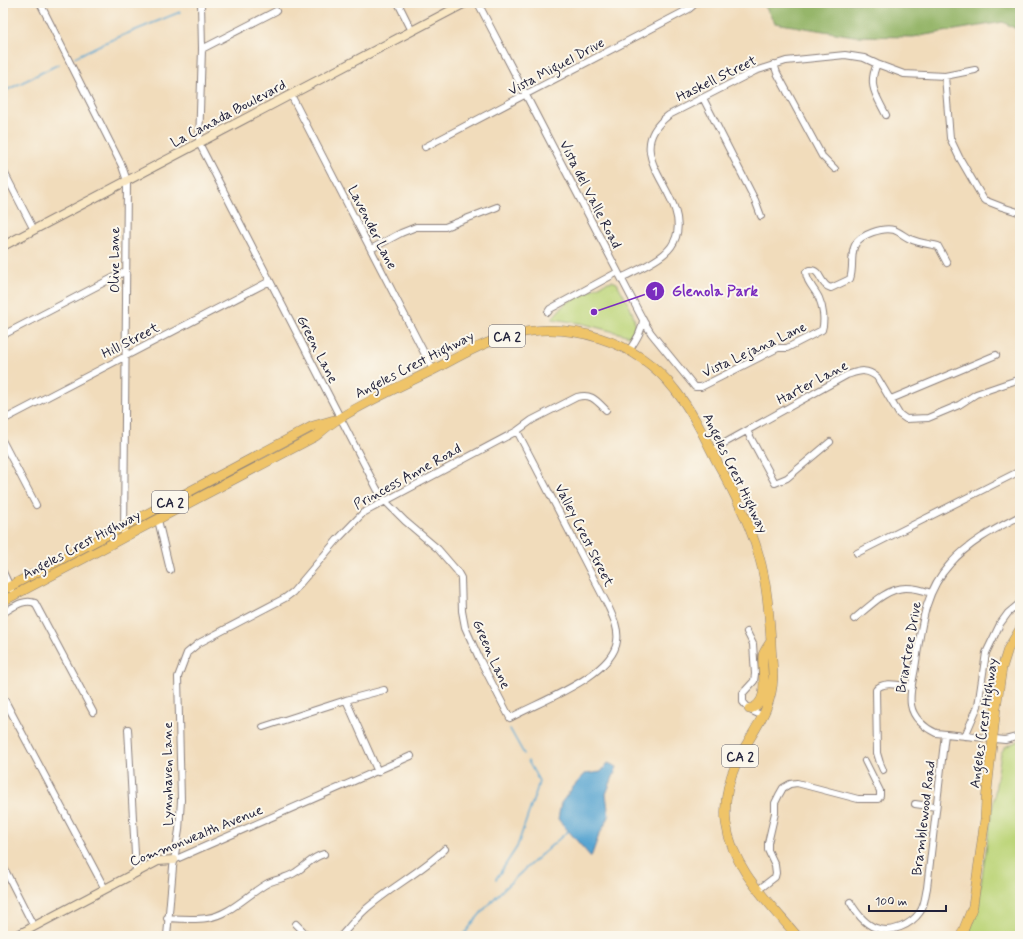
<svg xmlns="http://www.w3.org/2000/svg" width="1023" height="939" font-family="Mynerve,sans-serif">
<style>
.green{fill:#bdd57a;stroke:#707c5a}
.forest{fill:#96b66a;stroke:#5c6c52}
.sand{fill:#eeda9e;stroke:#887e6c}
.water{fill:#58a5d1;stroke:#3d6486}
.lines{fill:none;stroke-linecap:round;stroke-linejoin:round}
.stream{stroke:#58a5d1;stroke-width:1.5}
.street-casing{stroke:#8a7f7b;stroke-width:8}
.secondary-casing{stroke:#8a7f7b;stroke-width:10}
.primary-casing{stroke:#8a7f7b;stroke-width:10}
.street{stroke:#fff;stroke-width:6}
.secondary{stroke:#f9e7c3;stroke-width:8}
.primary{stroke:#efc469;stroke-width:9}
.labels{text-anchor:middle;stroke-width:4;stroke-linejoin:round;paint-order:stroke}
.shield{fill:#fbf7ec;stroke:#636270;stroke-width:1}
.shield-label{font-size:13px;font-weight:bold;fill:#22223b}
.street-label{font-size:14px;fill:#22223b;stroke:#fbf7ec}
.leader{fill:none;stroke:#7b2cbf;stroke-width:1.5}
.callout-dot{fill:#7b2cbf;stroke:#fbf7ec;stroke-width:1.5}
.mark-label{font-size:12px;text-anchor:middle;font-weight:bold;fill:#fff}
.callout-label{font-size:15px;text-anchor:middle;font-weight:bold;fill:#7b2cbf;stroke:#fbf7ec;stroke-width:4;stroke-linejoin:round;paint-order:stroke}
</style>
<rect width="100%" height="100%" fill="#fbf7ec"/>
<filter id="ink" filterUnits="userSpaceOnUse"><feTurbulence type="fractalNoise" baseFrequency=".025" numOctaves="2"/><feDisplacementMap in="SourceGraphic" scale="8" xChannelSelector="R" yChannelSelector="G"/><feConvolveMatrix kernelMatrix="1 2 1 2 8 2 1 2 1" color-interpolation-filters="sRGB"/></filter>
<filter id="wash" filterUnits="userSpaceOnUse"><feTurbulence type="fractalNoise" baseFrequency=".012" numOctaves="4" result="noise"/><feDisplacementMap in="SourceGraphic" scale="16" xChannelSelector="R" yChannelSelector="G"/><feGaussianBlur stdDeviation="0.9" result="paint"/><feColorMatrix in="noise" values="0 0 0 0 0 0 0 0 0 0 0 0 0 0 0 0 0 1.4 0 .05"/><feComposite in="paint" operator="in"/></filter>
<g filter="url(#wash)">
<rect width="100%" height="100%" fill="#f1dcbb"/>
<path class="green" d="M612 281 617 283 618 285C624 297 644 325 630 336L584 324 553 319 552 318 566 303 605 283Z
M1020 740V936H968L977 909 1001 753 1005 747Z"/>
<path class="forest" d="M763 3H1020V31L1003 22 913 37 854 36 775 23Z"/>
<path class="sand" d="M293 440 295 443 172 507 171 505Z"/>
<path class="water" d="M608 763 617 767 606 794 609 817 599 835 591 857 558 819 561 803 574 786 585 774 601 772Z"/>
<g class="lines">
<path class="stream" d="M75 57 104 43 180 12
M3 92 59 64
M510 729 524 754
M496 879 517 847 537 789 539 781 528 761
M463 936C492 895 531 864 568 831"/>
</g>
</g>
<g filter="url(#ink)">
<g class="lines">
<g class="street-casing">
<path id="street" d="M40 3 122 166 127 181 124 537
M201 3 202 49 199 143 377 489 384 500 405 521 438 549 457 571 461 578 462 611 465 627 479 658 510 718C538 702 613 676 617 641 619 629 613 617 608 606L517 431
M398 3 412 31
M478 3 643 320 651 333 695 387H701L778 348H787L822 330C825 321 823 307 819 298 815 289 806 282 806 272L809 270C822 269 819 285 831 288L850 279C854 268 850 255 855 245 860 234 884 227 894 230 900 232 905 237 910 239 919 243 929 244 938 246L947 263
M202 49 276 11
M774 64 777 73 822 156 835 169
M877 64C867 86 877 96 886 115
M945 76 950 138 959 157 984 200 1002 207 1018 212
M291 95 433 370
M703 98 755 200 761 216
M425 147 689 9 696 3
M3 170 34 230
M371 249 401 233 416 227H445L497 207
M621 278C635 271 652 264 664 254 669 250 674 243 676 237 690 193 616 155 669 115L755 71 786 61 845 55 864 58 877 64 904 74 945 76 975 70
M548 312 550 309 618 272
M3 335 126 271
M629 351C635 341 642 332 643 320
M891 399 996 355
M3 420 270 281
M747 431 775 483 787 478 830 442
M3 442 36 505
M712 450 847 375C860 371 866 368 877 377L899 414 906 419 928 418 959 405 976 394 1020 379
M1020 516C995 529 969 542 950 564 923 593 921 631 915 668 913 680 909 693 911 705 913 718 925 728 936 733L1005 740 1009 739 1020 736
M158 520 170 570
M857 553 1020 471
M3 572 11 589
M3 613C12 608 24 598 35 603L93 712
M854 619C869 607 886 588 906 588 915 588 923 590 931 593
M747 632 753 644 755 674 754 681 743 693V702L750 710 763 716
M3 697 105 889
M346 700 378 772
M263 727 346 700 384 690
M128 729 136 872
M965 736 978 706 986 653 1000 624 1008 613 1020 603
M883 770 880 763 877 753 876 690C883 680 902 686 912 687
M915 804 936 807
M174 860 411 756
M3 866 34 927
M758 890 775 877 776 873 775 865 768 850V843L775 813V803L779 795 783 788 790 784 797 783 858 799H878L880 796V791L865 761
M850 902C856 912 864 924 876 928 891 934 911 925 920 912 925 905 925 896 927 888L945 734
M167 918C181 919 194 920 207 918 230 915 248 894 268 883 277 879 287 878 296 872 306 866 312 857 324 854
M296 924 308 936
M167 936 173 867 179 830 181 800 178 677 187 653 199 643 285 598 293 592 337 540 363 513 517 431 532 420 577 397C591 393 596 400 606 410
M341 936C349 927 357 917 366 909 391 887 421 872 445 849"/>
</g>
<g class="secondary-casing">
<path id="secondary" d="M3 246 465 3
M16 936 158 861 174 860"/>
</g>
<g class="primary-casing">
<path id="primary" d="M3 590 313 426 334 420
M3 601 316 436C323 430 331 423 340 418 367 401 401 386 429 372 455 359 479 344 507 336 567 319 637 340 675 390 692 411 704 436 716 460 733 490 750 523 759 556 767 584 769 613 771 641 771 653 773 665 773 677 772 713 750 733 736 764 728 782 724 803 726 823 733 870 768 901 797 936
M749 709C772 704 761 672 763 655 764 651 768 646 771 641
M961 936 973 906 985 819 986 800 996 708 1002 668 1008 649 1020 629"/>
</g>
<use href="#street" class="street"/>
<use href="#secondary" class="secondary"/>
<use href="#primary" class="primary"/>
</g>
</g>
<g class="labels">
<g class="shield">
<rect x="489" y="325" width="36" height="22" rx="3"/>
<rect x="152" y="491" width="36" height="22" rx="3"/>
<rect x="722" y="745" width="36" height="22" rx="3"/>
</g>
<g class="shield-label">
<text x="507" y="341">CA 2</text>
<text x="170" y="507">CA 2</text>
<text x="740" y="761">CA 2</text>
</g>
<g class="street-label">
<text transform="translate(556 66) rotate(-28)" y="5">Vista Miguel Drive</text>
<text transform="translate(716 78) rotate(-26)" y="5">Haskell Street</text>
<text transform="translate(228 113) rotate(-28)" y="5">La Canada Boulevard</text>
<text transform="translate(591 194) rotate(63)" y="5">Vista del Valle Road</text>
<text transform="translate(373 227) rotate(63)" y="5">Lavender Lane</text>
<text transform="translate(114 260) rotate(-90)" y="5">Olive Lane</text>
<text transform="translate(130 340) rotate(-27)" y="5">Hill Street</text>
<text transform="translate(318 349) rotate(63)" y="5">Green Lane</text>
<text transform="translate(754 349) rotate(-25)" y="5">Vista Lejana Lane</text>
<text transform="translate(414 364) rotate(-27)" y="5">Angeles Crest Highway</text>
<text transform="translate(812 382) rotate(-28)" y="5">Harter Lane</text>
<text transform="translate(736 473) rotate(64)" y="5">Angeles Crest Highway</text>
<text transform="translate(407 476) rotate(-29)" y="5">Princess Anne Road</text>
<text transform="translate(585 535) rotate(63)" y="5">Valley Crest Street</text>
<text transform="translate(81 544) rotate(-28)" y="5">Angeles Crest Highway</text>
<text transform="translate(908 647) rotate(-80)" y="5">Briartree Drive</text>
<text transform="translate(492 654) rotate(66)" y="5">Green Lane</text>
<text transform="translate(983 723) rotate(-82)" y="5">Angeles Crest Highway</text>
<text transform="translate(167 774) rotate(-90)" y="5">Lynnhaven Lane</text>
<text transform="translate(923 818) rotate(-83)" y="5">Bramblewood Road</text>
<text transform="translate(196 835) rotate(-22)" y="5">Commonwealth Avenue</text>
</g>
</g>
<path class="leader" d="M594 312L655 291"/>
<g class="callout-dot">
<circle cx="594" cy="312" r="4"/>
<circle cx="655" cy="291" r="10"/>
</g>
<g class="mark-label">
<text x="655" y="295">1</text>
</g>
<g class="callout-label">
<text x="715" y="296">Glenola Park</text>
</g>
<rect width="1023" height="939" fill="none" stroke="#fbf7ec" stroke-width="16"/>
<path d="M869 905v6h77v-6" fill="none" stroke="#22223b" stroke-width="2"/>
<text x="875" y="905" font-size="12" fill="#22223b" stroke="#fbf7ec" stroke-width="3" paint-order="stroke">100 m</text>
</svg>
